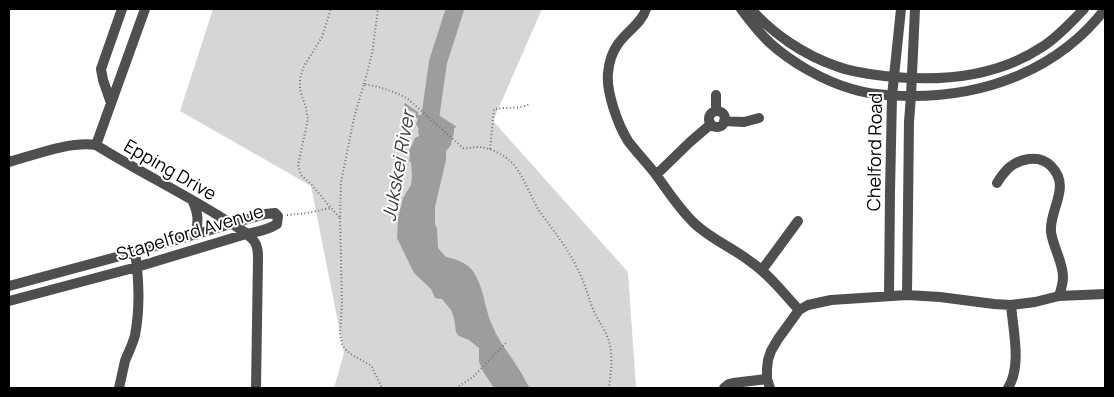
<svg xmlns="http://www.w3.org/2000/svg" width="1114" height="397" font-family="Manrope,sans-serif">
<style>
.green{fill:#d6d6d6}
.water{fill:#9d9d9d}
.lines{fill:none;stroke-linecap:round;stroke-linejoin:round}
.river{stroke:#9d9d9d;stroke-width:18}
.path{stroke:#717171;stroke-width:2;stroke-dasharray:1 2.5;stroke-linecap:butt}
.minor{stroke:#4f4f4f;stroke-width:10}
.tertiary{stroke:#4f4f4f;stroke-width:10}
.labels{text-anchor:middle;stroke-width:4;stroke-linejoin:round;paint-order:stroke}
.street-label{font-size:18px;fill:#000;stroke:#fff}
.water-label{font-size:19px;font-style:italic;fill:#3e3e3e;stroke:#fff}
</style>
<rect width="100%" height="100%" fill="#fff"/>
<path class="green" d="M213 9H542L493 121 628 272 636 388H334L344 353 311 186 180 111Z"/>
<path class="water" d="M405 103 418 112V115H424L426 109 427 110 428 108 457 127 454 128C455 134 451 139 451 145L446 151V160L435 207V224L437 229 438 248 446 257C455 259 466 262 473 271 484 287 484 307 492 325 499 342 511 356 520 371 524 377 526 383 530 388H494L484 373 479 362V348L469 340 459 336 456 332 454 318 451 310 442 299 435 298 431 289 414 273 397 238 398 218 403 198 411 185 412 176 411 162 409 161 410 157 409 151 415 138 419 136 418 130 419 129 416 124 418 119 415 116 416 113 405 108 404 104Z"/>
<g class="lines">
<path class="river" d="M428 133 438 62 455 9"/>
<path class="path" d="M364 84 372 54 378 9
M496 109C506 107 522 109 530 104
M490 149 494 108
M330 207 311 184 301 175 298 165 308 119 306 108 300 90V78L304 66 322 37 331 9
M287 215 308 213 331 208 340 218 341 182 354 118 364 84C380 87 394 91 408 99L463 148C468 149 473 147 478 147 488 147 501 153 509 160 521 170 530 195 538 209 551 228 566 245 576 266 584 280 587 294 593 309 596 318 603 326 607 336 614 352 611 371 609 388
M340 218 342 305 340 335 342 344 345 349 352 355 370 365 372 367 382 388
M456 388 473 377 507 342"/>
<path class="minor" d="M646 9C642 23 626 32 618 44 612 52 609 63 608 73 606 92 618 125 628 141 637 153 648 164 657 176 669 193 680 210 695 224 711 239 733 248 751 262 770 275 784 294 799 310
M111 103 103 80 101 69 122 9
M716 111V95
M709 119a8 8 0 1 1 16 0a8 8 0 1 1-16 0Z
M724 121 744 122 759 118
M96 145 145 9
M9 162C34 155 70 141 96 145 136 170 179 191 219 216 230 223 246 231 254 241 258 246 258 253 258 259L256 388
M656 175 690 142 711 124
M997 183C1005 170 1013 161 1029 159 1037 158 1045 160 1051 166 1072 187 1049 209 1051 232 1053 247 1063 262 1063 277 1063 283 1061 290 1059 296
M192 200C199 214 198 220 196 235
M762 270 798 221
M9 286 135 252 265 214 275 213 278 216 277 224C268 230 257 232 246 234L137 267 9 301
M907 295 909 122 911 96 915 9
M889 296 890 192 892 96 901 9
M119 388C121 379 123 370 125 361 128 353 133 344 135 335 140 309 139 279 135 252
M724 388 729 384 733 383 767 379
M770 388 767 379V369L768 360 771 351 778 339 799 310 808 305 831 300 907 295 940 297 994 304 1011 305 1035 302 1059 296 1105 294
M1008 388C1022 366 1013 330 1011 305"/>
<path class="tertiary" d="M741 9C750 21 759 33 770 43 792 63 824 81 852 89 872 95 892 96 912 96 987 96 1059 69 1105 9
M751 9C773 34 804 55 836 66 851 72 868 74 884 76 938 82 995 78 1042 47 1058 37 1071 22 1084 9"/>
</g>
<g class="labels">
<g class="street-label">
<text transform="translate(875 152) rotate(-89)" y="6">Chelford Road</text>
<text transform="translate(170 170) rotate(30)" y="6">Epping Drive</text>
<text transform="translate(190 233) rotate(-17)" y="6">Stapelford Avenue</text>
</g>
<g class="water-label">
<text transform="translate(398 166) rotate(-80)" y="7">Jukskei River</text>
</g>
</g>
<rect width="1114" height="397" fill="none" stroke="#000000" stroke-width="20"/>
</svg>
